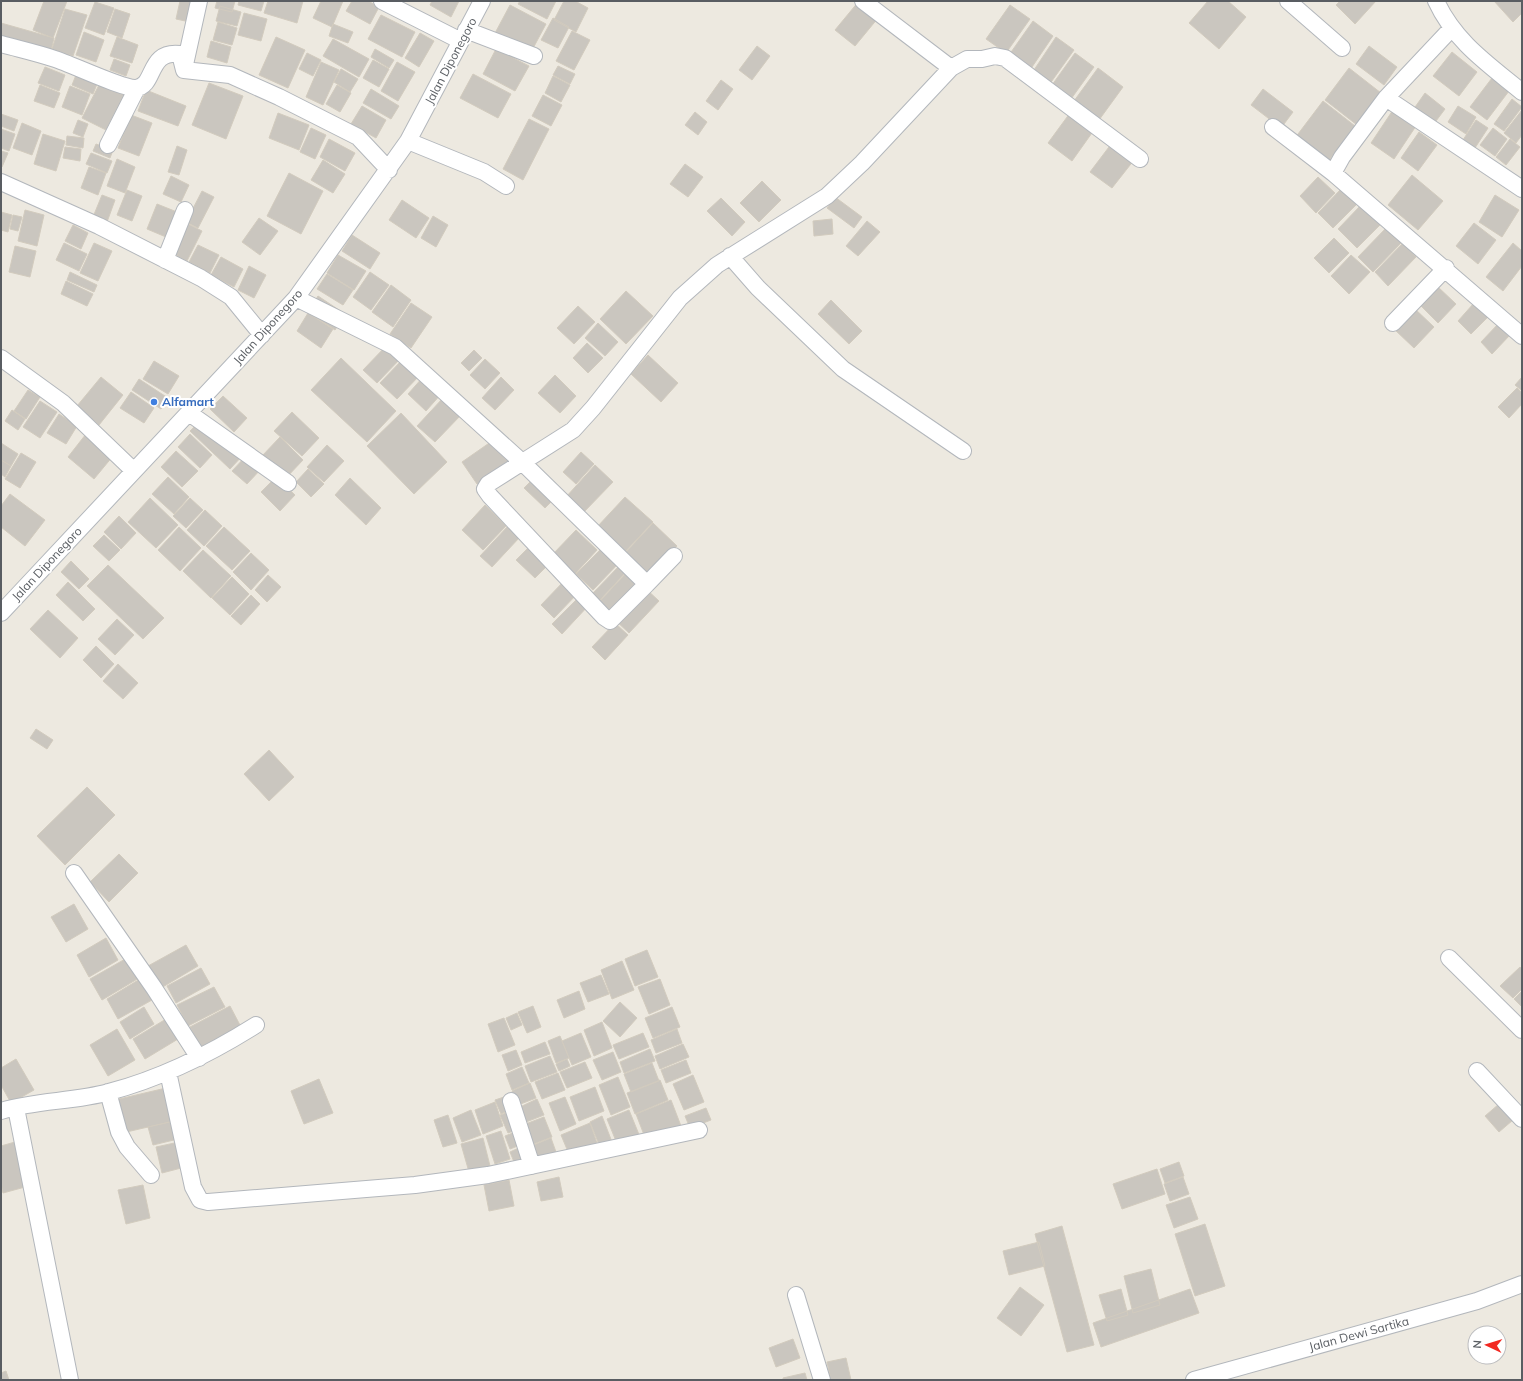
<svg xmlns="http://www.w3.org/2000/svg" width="1523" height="1381" font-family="Mulish,sans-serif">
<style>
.building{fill:#cac6bf;stroke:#d2cbbe}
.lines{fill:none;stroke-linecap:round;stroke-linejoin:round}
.minor-casing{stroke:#b3b7bc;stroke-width:18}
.minor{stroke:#fff;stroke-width:16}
.shop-dot{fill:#3f7fe0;stroke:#fff;stroke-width:1.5}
.labels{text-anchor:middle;stroke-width:4;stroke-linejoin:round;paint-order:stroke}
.street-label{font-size:12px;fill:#595d62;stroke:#fff}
.shop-label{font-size:12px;font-weight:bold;fill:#366cbe;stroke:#fff;text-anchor:start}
</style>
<rect width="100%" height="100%" fill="#ede9e0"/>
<path class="building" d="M44 1H67L53 38 33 30Z
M180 1H195L190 22 176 19Z
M217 1H235L232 12 215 8Z
M239 1H264L261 11 238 5Z
M268 1H303L297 23 264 13Z
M321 1H343L332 27 313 18Z
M352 1H368L379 7 370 24 346 11Z
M432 1H459L451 17 430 5Z
M520 1H556L547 19 518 4Z
M564 1H575L588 8 576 32 554 20Z
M859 1 883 12 855 46 835 30Z
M1208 1H1228L1246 17 1219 49 1189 23Z
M1340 1H1376L1355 24 1336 5Z
M1494 1H1522V13L1513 22Z
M95 2 114 8 104 35 85 28Z
M510 5 546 24 530 54 494 35Z
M1010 5 1030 19 1006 53 986 39Z
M220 6 241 12 237 26 216 21Z
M65 9 87 15 73 56 52 49Z
M115 9 130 14 122 38 107 32Z
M244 13 267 19 261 41 238 35Z
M381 15 415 32 402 57 368 39Z
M553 18 569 27 558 48 541 40Z
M1033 21 1053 36 1030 70 1009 55Z
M218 22 237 28 232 45 213 40Z
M1 23 54 38 50 55 1 42Z
M333 24 353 32 348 43 329 36Z
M572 31 590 40 574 70 556 61Z
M84 32 104 40 96 62 76 55Z
M420 33 434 41 419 67 405 58Z
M117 37 138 45 132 63 110 56Z
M276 37 305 50 288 88 259 75Z
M1056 37 1074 50 1049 85 1032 73Z
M333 39 369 59 359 77 323 56Z
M211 41 231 47 227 63 207 57Z
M757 46 770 56 752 80 739 70Z
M1369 46 1397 67 1384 85 1356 64Z
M375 49 394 60 389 68 371 57Z
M496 49 529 66 515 91 483 74Z
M1452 52 1477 72 1459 96 1433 76Z
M307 53 321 60 313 76 299 69Z
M1075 53 1094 67 1071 99 1052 85Z
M114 59 130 65 126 76 110 70Z
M373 60 389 69 379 87 363 78Z
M321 62 339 70 323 105 306 97Z
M397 62 415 72 398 101 381 91Z
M558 66 575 74 570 84 553 75Z
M45 67 65 75 59 91 38 83Z
M1098 68 1123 87 1099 120 1074 101Z
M1349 68 1381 93 1357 125 1325 100Z
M341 69 358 79 350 92 334 82Z
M473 74 511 94 498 118 460 98Z
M76 75 97 84 93 94 72 85Z
M553 76 570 85 561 102 545 93Z
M1492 78 1509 91 1487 120 1470 107Z
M721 80 733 89 718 110 706 101Z
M100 83 124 95 106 130 82 118Z
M209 83 243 96 226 139 192 125Z
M40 85 60 93 54 108 34 101Z
M337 85 351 93 340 112 326 104Z
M70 86 90 94 82 115 62 107Z
M371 89 399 106 391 119 363 103Z
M1263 89 1293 112 1281 128 1251 105Z
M146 90 186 106 178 126 138 111Z
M1425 93 1445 109 1433 125 1413 110Z
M543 95 562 105 551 126 532 116Z
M1512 99 1522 107 1504 131 1494 124Z
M1323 101 1355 126 1327 163 1295 138Z
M362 106 386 120 376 138 351 124Z
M1458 106 1476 117 1466 134 1448 122Z
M1393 110 1416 126 1394 159 1371 143Z
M1522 110V135L1516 143 1504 133Z
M695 112 707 122 698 135 685 125Z
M278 113 309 125 299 150 269 138Z
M1070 113 1094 130 1072 161 1048 143Z
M1 114 18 120 14 131 1 126Z
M131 115 152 123 139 156 118 148Z
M529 119 549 129 523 180 503 169Z
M78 120 88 124 83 137 73 133Z
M1476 120 1488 128 1473 151 1461 143Z
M22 123 41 131 32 155 13 148Z
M311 128 326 135 315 159 300 152Z
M1493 128 1507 139 1495 156 1480 145Z
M1 129 15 134 9 151 1 148Z
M1419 132 1437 145 1418 171 1401 158Z
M43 134 65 141 56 171 34 164Z
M67 136 84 138 83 148 66 145Z
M329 139 355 153 345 171 320 157Z
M1510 139 1520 147 1506 165 1496 157Z
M1112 143 1134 160 1112 188 1090 172Z
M96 144 113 150 110 158 93 151Z
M177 146 187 150 179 175 168 172Z
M65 147 81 149 80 161 63 158Z
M1 151 8 153 2 167 1 166Z
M91 153 112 161 107 173 86 164Z
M117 159 135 167 125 193 107 186Z
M323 160 345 174 333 193 311 180Z
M685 164 703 177 688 197 670 184Z
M89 167 106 173 98 195 81 188Z
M289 173 323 191 301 234 267 216Z
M1412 175 1443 201 1418 230 1388 205Z
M171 176 189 185 181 202 163 194Z
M1318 177 1335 193 1316 213 1300 196Z
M762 181 781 200 759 222 740 203Z
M1341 189 1357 204 1333 228 1318 213Z
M127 190 142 196 132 221 117 215Z
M202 191 214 197 198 228 186 222Z
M102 195 115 200 107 222 93 217Z
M1495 195 1519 210 1502 237 1479 222Z
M835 197 862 217 854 228 827 208Z
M721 198 745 222 732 236 707 211Z
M402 200 429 218 416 238 389 220Z
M157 204 177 212 166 237 147 229Z
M1361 205 1380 225 1357 248 1338 229Z
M25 210 44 215 37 246 18 241Z
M1 212 12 215 8 232 1 230Z
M13 215 22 217 18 231 10 229Z
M433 216 448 225 436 247 421 238Z
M259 218 278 231 260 255 242 242Z
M832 219 833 234 814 236 813 221Z
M867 221 880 232 858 256 846 246Z
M186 223 202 231 187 261 171 253Z
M1474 223 1496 240 1478 264 1456 246Z
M73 225 88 233 81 249 65 241Z
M1387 227 1402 242 1373 272 1358 257Z
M352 235 380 253 370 269 342 251Z
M1334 238 1349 253 1329 273 1314 258Z
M64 243 87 254 79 271 56 260Z
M94 243 112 251 98 281 80 273Z
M1403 243 1416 257 1388 286 1375 272Z
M1513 243 1522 251V266L1503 291 1486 277Z
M198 245 219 255 210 273 189 262Z
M15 246 36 251 30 277 9 272Z
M338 255 366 271 354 290 327 273Z
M1351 255 1370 272 1349 294 1331 276Z
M221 257 243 269 234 287 211 275Z
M249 266 266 275 254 298 238 290Z
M70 272 97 285 94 292 67 280Z
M370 272 389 285 371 310 353 297Z
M327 274 353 290 343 305 317 289Z
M66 281 93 294 87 306 61 294Z
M391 285 411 300 393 327 372 312Z
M1437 286 1456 304 1438 323 1419 304Z
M626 291 653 316 626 344 600 319Z
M318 296 345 314 335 330 308 312Z
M831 300 862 331 849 344 818 314Z
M411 303 432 317 411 348 390 334Z
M1474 303 1488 317 1471 334 1458 321Z
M578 306 595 322 574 344 557 328Z
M1414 308 1434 327 1414 348 1394 329Z
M308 313 333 329 321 348 297 331Z
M598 323 618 342 605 356 585 338Z
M1499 323 1510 335 1492 354 1481 342Z
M587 343 603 358 588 373 573 358Z
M387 345 401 358 377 383 363 370Z
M474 350 482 358 469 371 461 363Z
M648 355 678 383 661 402 631 374Z
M341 358 396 411 367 442 311 390Z
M403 359 420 375 397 399 380 383Z
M485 359 500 373 485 389 470 375Z
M154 361 179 376 168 394 143 379Z
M555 375 576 396 560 413 538 393Z
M424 376 442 393 426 411 408 394Z
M101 377 123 395 99 425 77 406Z
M501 377 514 390 495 410 482 398Z
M1522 377V391L1515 385Z
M139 379 168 398 161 409 132 390Z
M1517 388 1522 393V404L1509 418 1498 407Z
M28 390 40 397 26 419 14 411Z
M131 392 154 408 144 423 120 408Z
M223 396 247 418 234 432 210 409Z
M443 398 461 415 435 442 417 426Z
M40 401 57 412 40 438 23 427Z
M12 410 25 419 18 430 5 421Z
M292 412 319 438 302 456 274 431Z
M401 413 447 462 414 494 367 446Z
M59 414 77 426 66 444 47 433Z
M205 416 244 454 230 469 190 431Z
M86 434 113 456 94 479 68 457Z
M190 434 212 455 200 468 178 447Z
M280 437 303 460 285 479 262 456Z
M495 439 510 461 477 484 462 462Z
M1 443 18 454 11 466 1 460Z
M327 445 344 461 324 482 307 467Z
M176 451 198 471 182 487 161 467Z
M581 452 594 464 576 484 563 472Z
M21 453 36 462 20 488 5 479Z
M247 455 262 468 247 484 232 471Z
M1 460 11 466 5 477 1 474Z
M595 465 613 482 583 513 566 497Z
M308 469 324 484 311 497 296 482Z
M168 477 189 497 174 514 152 494Z
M276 477 295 495 280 511 261 492Z
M535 477 556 497 545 508 524 488Z
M350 478 381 508 366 525 335 495Z
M10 494 45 520 25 546 1 527V506Z
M625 497 653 522 624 553 597 527Z
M150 498 178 525 156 548 128 522Z
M190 498 203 510 186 528 173 516Z
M485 505 506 526 483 550 462 530Z
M205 510 222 526 204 546 187 530Z
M119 516 136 533 121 549 104 532Z
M653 523 677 546 649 576 625 553Z
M508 526 520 537 492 567 480 556Z
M179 527 201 548 180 571 158 550Z
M224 527 250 551 232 570 206 546Z
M576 530 597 550 575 574 553 554Z
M104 535 120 550 109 561 93 546Z
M531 545 550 563 535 578 516 560Z
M602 548 618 564 593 590 576 574Z
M203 550 231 576 211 598 183 571Z
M251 553 269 570 251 590 233 572Z
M71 561 89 579 79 589 61 572Z
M108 565 164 618 143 639 87 586Z
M620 565 627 571 600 600 593 593Z
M628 571 643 585 614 615 600 601Z
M268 575 281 587 267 602 255 590Z
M232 577 249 594 230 615 212 598Z
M565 580 579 592 554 618 541 605Z
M68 582 95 609 83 621 56 595Z
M645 588 659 601 629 633 615 620Z
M251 595 260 604 241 625 231 616Z
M580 596 589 605 562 634 552 624Z
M48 610 78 638 60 658 30 629Z
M117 619 134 635 115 655 98 639Z
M615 623 628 635 605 660 592 647Z
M96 646 114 664 101 678 83 660Z
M118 664 138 683 123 699 103 681Z
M36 729 53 740 47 749 30 738Z
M269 750 294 777 269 801 244 774Z
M87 787 115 815 65 865 37 836Z
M119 854 138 873 109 902 90 882Z
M74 904 88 929 66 942 51 917Z
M106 938 118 960 89 977 77 955Z
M186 945 198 966 161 988 148 966Z
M647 950 658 977 635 986 625 959Z
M127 958 139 978 102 1000 90 979Z
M622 961 634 990 612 999 601 970Z
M1520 967 1522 969V989L1513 998 1500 986Z
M201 968 210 984 176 1003 167 986Z
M601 975 609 994 588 1002 580 983Z
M140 979 152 1000 118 1019 107 999Z
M660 979 670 1005 649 1014 638 987Z
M214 987 225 1007 188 1026 177 1005Z
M579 991 585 1009 564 1018 557 1000Z
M1522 991V1007L1514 999Z
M620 1002 637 1018 620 1037 603 1021Z
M230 1006 241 1027 201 1048 190 1027Z
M533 1006 541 1027 527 1033 518 1012Z
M144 1007 154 1024 130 1039 120 1022Z
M672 1007 680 1027 653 1038 645 1018Z
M517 1013 522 1025 511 1030 506 1018Z
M171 1016 183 1036 145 1059 133 1039Z
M504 1018 515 1045 498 1052 488 1024Z
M602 1022 612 1048 594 1056 584 1030Z
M117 1029 135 1060 108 1076 90 1045Z
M677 1029 682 1043 656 1053 651 1040Z
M581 1033 591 1057 572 1065 562 1041Z
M643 1033 649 1047 619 1059 613 1045Z
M560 1036 569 1058 556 1063 548 1041Z
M545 1042 550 1054 525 1063 521 1052Z
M683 1044 689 1057 660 1069 655 1056Z
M650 1049 655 1061 624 1073 620 1062Z
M516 1050 522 1065 508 1071 502 1055Z
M613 1052 621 1072 602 1080 593 1060Z
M550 1056 557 1072 531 1082 525 1066Z
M16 1059 34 1090 11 1103 1 1085V1068Z
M567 1059 570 1066 559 1071 556 1064Z
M686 1060 691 1073 666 1083 661 1070Z
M585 1062 592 1078 567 1088 560 1072Z
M652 1063 659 1081 631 1092 624 1074Z
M522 1067 529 1083 512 1090 506 1074Z
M558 1073 565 1090 542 1099 535 1082Z
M693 1075 704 1102 684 1110 673 1084Z
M618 1077 630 1107 611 1115 599 1085Z
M319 1079 333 1113 304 1124 291 1091Z
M660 1080 668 1100 635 1114 627 1093Z
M530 1083 536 1098 518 1105 512 1091Z
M595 1087 604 1111 579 1121 570 1097Z
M166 1088 174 1121 122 1133 115 1100Z
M507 1096 512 1109 501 1114 495 1100Z
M565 1097 576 1124 560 1131 549 1103Z
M537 1099 544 1115 526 1122 520 1107Z
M671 1100 681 1126 646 1140 636 1114Z
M495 1102 503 1126 483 1134 475 1110Z
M1499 1104 1513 1120 1499 1132 1485 1116Z
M706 1108 711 1120 690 1128 685 1116Z
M471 1110 481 1135 462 1142 453 1118Z
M629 1110 640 1137 618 1146 607 1119Z
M512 1111 519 1129 508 1133 500 1115Z
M448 1115 457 1143 443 1147 434 1120Z
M602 1116 612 1142 600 1147 590 1122Z
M544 1117 552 1137 531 1145 523 1125Z
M174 1121 178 1139 153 1145 148 1127Z
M590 1123 597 1143 569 1154 561 1135Z
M501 1131 510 1159 495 1164 486 1136Z
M518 1131 523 1144 510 1149 505 1136Z
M483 1138 490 1166 469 1172 461 1144Z
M551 1138 556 1152 536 1160 531 1146Z
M15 1142 25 1187 3 1193 1 1184V1146Z
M179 1142 185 1167 162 1173 156 1147Z
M523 1146 529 1162 516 1167 510 1152Z
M1179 1162 1184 1176 1165 1183 1160 1169Z
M1157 1169 1165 1194 1122 1209 1113 1184Z
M559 1177 563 1197 541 1201 537 1182Z
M1183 1177 1189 1194 1170 1201 1164 1184Z
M509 1180 514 1206 489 1211 484 1185Z
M143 1185 150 1218 126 1224 118 1190Z
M1190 1197 1198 1219 1174 1228 1166 1205Z
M1205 1224 1225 1286 1195 1296 1175 1234Z
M1062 1226 1094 1345 1067 1352 1035 1234Z
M1039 1242 1045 1266 1009 1275 1003 1251Z
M1151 1269 1160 1305 1133 1313 1124 1276Z
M1020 1287 1044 1305 1021 1336 997 1318Z
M1121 1289 1128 1315 1107 1321 1099 1295Z
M1190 1289 1199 1313 1101 1347 1093 1323Z
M793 1339 800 1358 776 1367 769 1348Z
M846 1358 851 1380H831L827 1362Z
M6 1371 9 1380H1V1373Z
M805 1373 807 1380H783V1378Z"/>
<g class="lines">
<g class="minor-casing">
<path id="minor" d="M382 1 461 41
M863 1 951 68
M1288 1 1342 48
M1436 1C1455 42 1488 64 1522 92
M466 30 534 56
M1 44C19 49 37 53 55 59 71 64 123 89 136 88 156 86 147 50 180 54L184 70 230 75 279 97 358 137 389 170
M184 69 199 1
M1386 98 1522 189
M1273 127 1333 173 1522 336
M408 141 484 172 506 186
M108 145 137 88
M1333 173 1342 157 1386 98 1451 29
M1 182 99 226 201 278 231 297 262 335
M730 256 758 288 843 369 963 451
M165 260 185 210
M296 298 395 347 523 463 647 584 610 621 604 617 490 496 485 489 488 484 573 430 593 408 680 298 717 265 827 196 862 163 951 68 967 59H982L995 56 1005 58 1140 159
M1393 323 1446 268
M1 358 63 403 134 471
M189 413 288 483
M647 584 674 556
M1 613 296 298 408 141 482 1
M74 873 154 988 199 1058
M1449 958 1522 1030
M1477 1071 1522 1119
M168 1072 193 1187 200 1200 208 1202 415 1185 488 1175 699 1130
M108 1092 119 1132 127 1147 151 1175
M511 1101 532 1166
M16 1108 70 1380
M1 1111C36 1100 74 1102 109 1092 162 1078 210 1054 256 1025
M796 1295 822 1380
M1194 1380 1477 1301 1522 1284"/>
</g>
<use href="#minor" class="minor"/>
</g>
<circle class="shop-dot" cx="154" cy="402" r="4"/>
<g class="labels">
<g class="street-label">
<text transform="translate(451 61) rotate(-62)" y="4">Jalan Diponegoro</text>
<text transform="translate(268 327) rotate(-48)" y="4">Jalan Diponegoro</text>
<text transform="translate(47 564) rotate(-47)" y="4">Jalan Diponegoro</text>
<text transform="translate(1359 1334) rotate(-15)" y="4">Jalan Dewi Sartika</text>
</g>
<g class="shop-label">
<text x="162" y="406">Alfamart</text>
</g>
</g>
<rect width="1523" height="1381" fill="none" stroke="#595d62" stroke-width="4"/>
<g transform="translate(1487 1345) rotate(274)"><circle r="19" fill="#ffffff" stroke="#bdbec0"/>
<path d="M0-3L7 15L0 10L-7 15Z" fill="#f22821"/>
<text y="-6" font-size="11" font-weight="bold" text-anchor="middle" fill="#595d62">N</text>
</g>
</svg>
